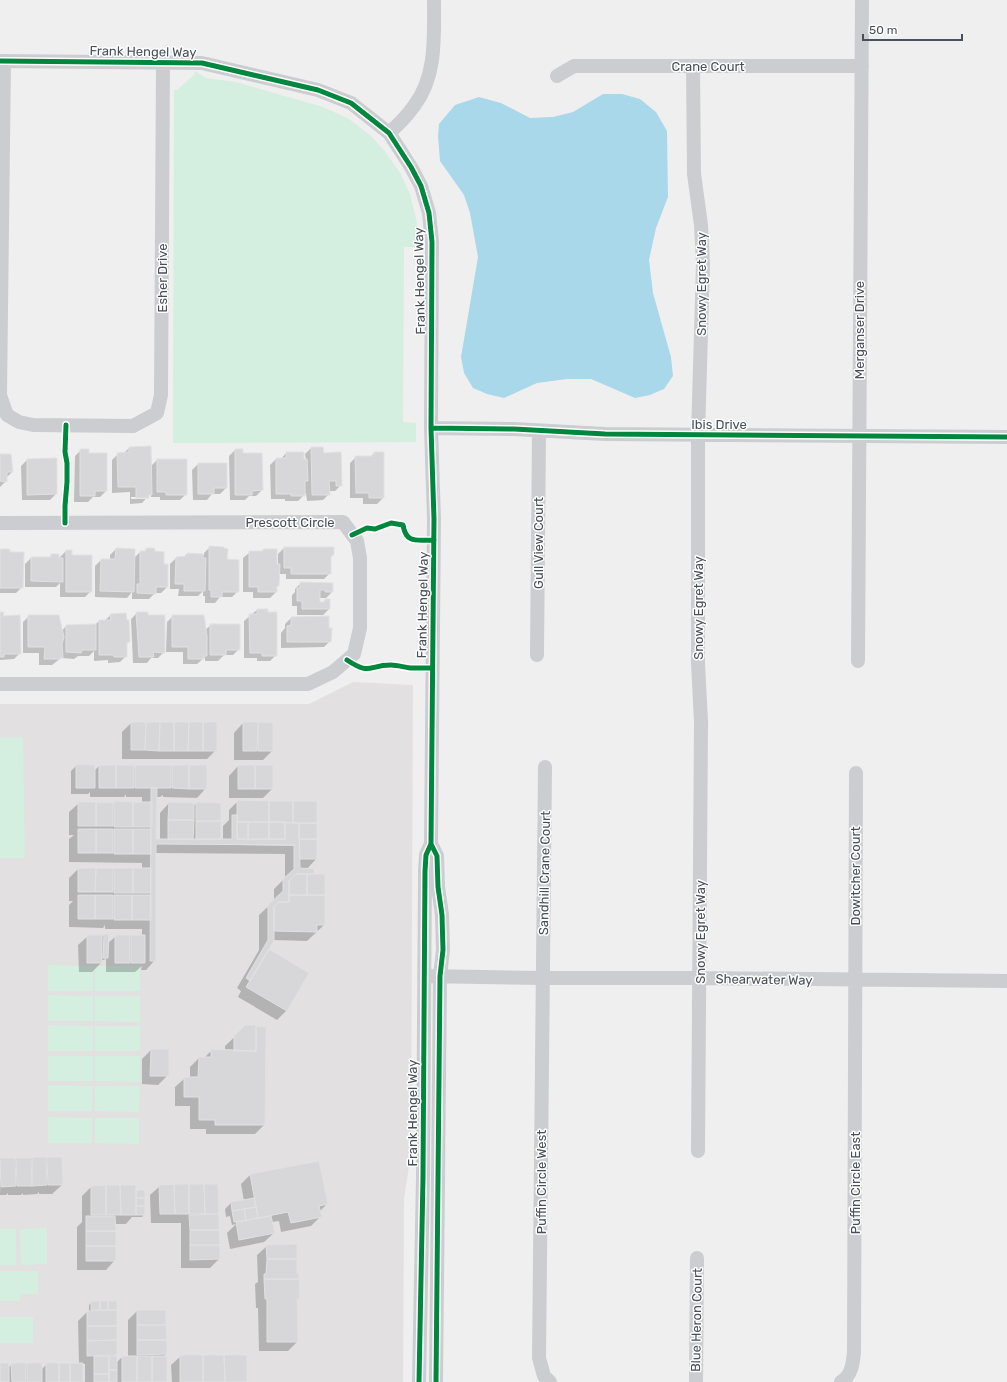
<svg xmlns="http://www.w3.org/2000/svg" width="1007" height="1382" font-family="Rubik,sans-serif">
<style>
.education{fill:#e2e0e1}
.green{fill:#d4eee0}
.water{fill:#aad8eb}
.shadow{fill:#0003;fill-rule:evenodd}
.building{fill:#d7d7d9;stroke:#e1e1e2}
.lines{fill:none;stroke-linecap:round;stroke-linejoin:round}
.street{stroke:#cbcdd0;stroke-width:14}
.cycleway-casing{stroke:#fff;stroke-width:8}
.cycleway{stroke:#00873e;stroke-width:5}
.labels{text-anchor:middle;stroke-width:3;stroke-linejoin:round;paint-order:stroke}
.street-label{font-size:13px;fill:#47505b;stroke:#fff}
</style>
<rect width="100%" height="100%" fill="#f0efef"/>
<path class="education" d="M353 682 413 685 411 1153 404 1199 403 1382H0V704H309Z"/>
<path class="green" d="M195 71 206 78 236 82 323 107 349 119 370 135 384 150 400 173 410 194 417 223 420 247H404L403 422 416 423V442L173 443 174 90H177L194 75Z
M23 737 25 858H0V738Z
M48 965 93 966V991H48Z
M95 966H140V991H95Z
M48 995 93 996V1021H48Z
M95 996H140V1022L95 1021Z
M48 1025 93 1026V1051H48Z
M95 1026H140V1051H95Z
M48 1056H93V1081H48Z
M95 1056H140V1082L95 1081Z
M48 1085 93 1086 92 1111H48Z
M95 1086H140L139 1112 95 1111Z
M48 1117 92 1118V1143H48Z
M95 1118H139V1144L95 1143Z
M47 1228V1264L21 1265 20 1229Z
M0 1229H16V1265H0Z
M0 1271H38V1294H20V1301H0Z
M0 1317H33V1343H0Z"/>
<path class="water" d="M603 94H622L640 99 656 112 667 131 668 197 656 228 649 260 653 293 671 357 673 376 664 389 650 395 635 398 591 379H567L537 383 504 398 487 394 473 388 464 373 461 357 478 257 470 213 464 195 440 161 438 136 439 124 455 105 479 97 501 103 530 118 553 117 573 112Z"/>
<path class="shadow" d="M129 448 150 467 157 460 186 494 180 500H160V497H151V493L142 503 130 504V492L112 493V460L118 454H123ZM131 497H146V499H131Z
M311 448 323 454 341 485 335 491H329V494L323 500 307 501 306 493 298 501H285V499H271L270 465 276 459H281L286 453 306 460 305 454Z
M81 450 88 454H106V491L100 497H93L88 502H74L75 456Z
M235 450H242V454L262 490 256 496H249L245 500H230L229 456Z
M374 453 383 498 377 504H363V498H350V463L356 457H371Z
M0 455H11L12 472 6 478V481L0 487Z
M27 460 56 494 50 500H22L21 466Z
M198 464 226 488 220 494H212L207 500H193L192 470Z
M210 547 226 560 238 591 232 597H220L215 603H205V596H203V591L198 596H178L179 589H170V564L176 558 184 557 187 554 204 555V553Z
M284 548 333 555 330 558V573L324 579H286V574H279L278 586 276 588V592L270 598H253V592H243V558L250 552H261L264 550 276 565H278V554Z
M116 549 133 559 140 552H144L146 549 163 565 167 587 161 593H155L149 599H132V592L127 598 95 597V566L101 560H110V555Z
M0 550 22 587 16 593H0Z
M66 551H71V556L91 591 85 597H60V583L56 587H25V564L31 558H48L52 555 58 560H60V557Z
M301 583 332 584V592L326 598H319V603H322L325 600 329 609 323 615H297V606H292V595L295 592V589Z
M257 610 276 655 270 661H257V658H244V621Z
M0 613 20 653 14 659 0 660Z
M137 613 164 652 158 658H151L147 663H133L131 619Z
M111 615 129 642 126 644V656L120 662 108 663V660L94 661V651L89 656H78L74 659 61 658 52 665H39V653H23V622L29 616 62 631 66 626 95 625 99 621H104Z
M173 616 205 630 211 625 239 649 233 655H224L218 661H205V657L197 664H183V652H166L167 622Z
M291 618 330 641 324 647 281 648V633L285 628V624Z
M131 723 216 750 207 759H122V732Z
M243 723 272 724V751L263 760H234V733Z
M77 765 94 771 99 766 133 768 136 766 170 768 172 766 206 788 197 798 163 797V795L160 797H156L155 840H160V813L169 803H193V807L196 803H220V840H223V826L229 820V810L238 801 316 802V859L306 870 324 925 307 941 273 940 267 950 286 1011 277 1020 238 997 241 991 237 988 259 950V915L274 901V889L285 878V854L155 853V960L146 970H141L142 966 135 972H106V958L104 960H101V963L92 972H79L78 945 88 936 101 938 104 935H108L107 944 116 936H142V929H105V925L103 928 69 927V905L73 901H69V878L78 869H142V863L69 862V839L74 835H69V812L79 803H142V797H126V794L124 797H90V792L88 794H71V771ZM226 843H233L232 845H224ZM242 843 299 844V846L240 845Z
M238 766 272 789 263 798H229V776Z
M246 1026 264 1125 255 1134H206V1129H190V1106H175V1087L185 1078H190V1067L199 1058H204L212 1050H225V1046Z
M151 1050 168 1075 158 1085 142 1084V1059Z
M61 1158 62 1185 52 1194H39V1192L37 1194 23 1195V1193L21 1195H8V1193L6 1195H0L1 1159 14 1161 16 1159Z
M319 1162 327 1204 319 1212 320 1217 311 1226 281 1232 279 1221 272 1222 274 1233 264 1242 230 1249 227 1233 236 1224 232 1225 230 1216 226 1217 225 1209 231 1203 244 1201 241 1184 250 1175Z
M217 1185 219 1259 210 1268H181V1223H151L150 1195 160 1186Z
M135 1186V1191L144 1214 142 1217H132L126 1224H115V1260L106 1270H77V1227L82 1222V1196L91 1187Z
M267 1246 296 1274 299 1298 296 1300 297 1342 288 1351H259L258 1308H256L255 1284 258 1282 257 1255Z
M92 1302H116V1355L114 1357 116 1363 122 1357H128V1320L137 1311H165L166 1354 163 1357 166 1382H85V1364H82V1382H0V1364L8 1368 12 1364H41V1370L47 1364H79L78 1321 87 1312H89V1305Z
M181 1356 246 1382H172L171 1365Z"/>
<path class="building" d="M151 446 152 495H149V498H136V487H118L117 453 129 452V447Z
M311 447H323L324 453 341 452 342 486H336V481H329L330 495H312Z
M80 449H89V453H107V491H95V496H80Z
M235 449H243V453H262L263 490 252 491V495H235Z
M286 452H304V459H307L308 481H305V496H291V494H276V458H286Z
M374 452H384V498H369V493H356L355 456H374Z
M0 454H11L13 472H7V482L0 481Z
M57 458V494L27 495V459Z
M157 459H187V495H166V492H157Z
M198 463H227V488H214V494H198Z
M209 546 224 547V548L228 549 227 559 239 560V592H222V597H211V590H209Z
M284 547H334V555H331V574H291V568H284Z
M116 548 135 549 134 592 100 591 101 559H115Z
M146 548H154L155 551 164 552V564H168V587H156V594L137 593V584H140V551H146Z
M0 549H10V552H24L23 588H0Z
M263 549H277V564H280L279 586H277V592H258V587H249V551H263Z
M66 550H72V555H92V592H66Z
M187 553 203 554V558H206L205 591H184V584H175L176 557 188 556Z
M51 554H59V558H63V582L31 581V557H51Z
M300 582 333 583V592H325V590H320V602H325V599H330V609H302V601H297V588H300Z
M257 609H268V612H277V656H262V653H250L249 614H257Z
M0 612H4L3 616 20 615 21 654H4V657H0Z
M136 612H148V615H165V653L153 652 154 657H139Z
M126 613 127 620H129L130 642H127V657H114L113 655H99V620H111L110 614Z
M28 615H59L64 637 62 644 63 658H59V659H44L45 647H28Z
M172 615H204L207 636V656H204V659H188V647H172Z
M329 616V628H332L331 642H287V626L291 625V617Z
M96 624V650H82L81 653 66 652V625Z
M210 624H240V650H226V655H210Z
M131 722H146L145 750H131Z
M146 722H160L159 751 145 750Z
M160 722H174V751H159Z
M174 722H189L188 751H174Z
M189 722H203V751H188Z
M203 722H217V751H203Z
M243 722H258L257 751H243Z
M258 722 273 723V751H258Z
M76 764 95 765V788H76Z
M99 765H116V788H99Z
M116 765H134V788H116Z
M135 765H171V788H135Z
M172 765H189V789L172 788Z
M189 765H207V789H189Z
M238 765H255V789H238Z
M255 765H273V789H255Z
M151 788H157L156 839H232V815H237V839H285V822L299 823 300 868 314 869V874H296L289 881V902H279L274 907V941L250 981 246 978 268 940V905L283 891V879L294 869V845L156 844V961H150Z
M237 800 269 801V822H237Z
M114 801 133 802V827H114Z
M269 801H293V823L269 822Z
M293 801H317V823H293Z
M78 802H96V826H78Z
M96 802 113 803V826H96Z
M133 802H152V827H133Z
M169 802 194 803V820H168Z
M196 802 221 803V821H196Z
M168 820H194L193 839H168Z
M196 821H221V839H196Z
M237 822H248V839H237Z
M248 822H269V839H248Z
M269 822H285V839H269Z
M299 823H317V839H299Z
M78 829H96V853H78Z
M96 829H113V853H96Z
M114 829H133V854H114Z
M133 829H151V854H133Z
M299 839H317V859H300Z
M78 868H96L95 892H78Z
M96 868H113V892H95Z
M114 868H133V893H114Z
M133 868H151V893H133Z
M296 874H307V895H289V881Z
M307 874H325V895H307Z
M78 895H95V919H78Z
M95 895H113V919H95Z
M114 895H132V920H114Z
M132 895H151V920H132Z
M289 895H325V925H317V932L274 931V907L279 902H289Z
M104 934H109L108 958H103Z
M87 935H102V963H87Z
M115 935H130V963H115Z
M131 935H145V963H131Z
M269 949 309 973 287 1011 246 987Z
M245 1025H256V1051H234V1036Z
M256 1026 266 1027 265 1125H215V1120H199V1097H184V1077H198L199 1057H211V1049L256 1051Z
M151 1049H169V1076H150Z
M32 1157H46L47 1185 32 1186Z
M47 1157H62L63 1185H48Z
M0 1158H15L16 1186 1 1187Z
M16 1158H31L32 1186H17Z
M319 1161 328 1204 319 1206 322 1217 291 1223 288 1212 258 1218 250 1174Z
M174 1184H189V1214H175Z
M174 1184 175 1214H160L159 1185Z
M189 1184H204L205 1214H189Z
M204 1184H218L219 1213 205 1214Z
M106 1185H120L121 1215H106Z
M106 1185V1215H91V1186Z
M120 1185H136V1215H121Z
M136 1190H145V1198H136Z
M136 1198H145V1206H136Z
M254 1198 256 1207 232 1211 231 1202Z
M136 1206H145V1215H136Z
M256 1207 258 1218 246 1220 244 1209Z
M244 1209 246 1220 234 1222 232 1211Z
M219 1214V1230H190L189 1215Z
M86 1216H115L116 1231H86Z
M271 1216 275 1233 239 1240 236 1222Z
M190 1230H219L220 1245H190Z
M86 1231H116V1246H86Z
M297 1244V1259H267L266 1245Z
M190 1245H220V1259L190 1260Z
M86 1246H116V1261H86Z
M267 1259H297V1273H299V1279H264V1274H266Z
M264 1279H299L300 1298H297L298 1342H267V1299H265Z
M91 1301H100V1310H91Z
M100 1301H108V1310H100Z
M108 1301H117V1310H108Z
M117 1310V1326H87V1311Z
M137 1310H166V1325H137Z
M137 1325H166L167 1340H137Z
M87 1326H117V1340L87 1341Z
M117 1340V1355L87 1356V1341Z
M137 1340H167V1354L137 1355Z
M180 1355H203V1382H180Z
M203 1355H224L225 1382H203Z
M224 1355H247V1382H225Z
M94 1356H109V1374H94Z
M109 1356H117V1370H109Z
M122 1356H137V1382H122Z
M137 1356H152V1382H137Z
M152 1356H167V1382H152Z
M0 1363H9V1382H0Z
M11 1363H26V1382H12Z
M27 1363H42V1382H27Z
M46 1363H59V1382H46Z
M59 1363H70V1382H59Z
M70 1363H83V1382H70Z
M109 1370H117V1382H109Z
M94 1374H109V1382H94Z"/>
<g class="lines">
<path class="street" d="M0 61 202 63 318 90 351 103 389 133 411 167 421 186 429 213 432 242 431 428 434 519 431 844 426 855 425 871 423 1177 419 1382
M4 61 0 395 7 415 19 422 33 425 133 426 157 413 161 395 163 62
M693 66 694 174 701 225 703 264 698 435V663L701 722 698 1151
M557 76 574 66H862
M389 133C398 125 407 116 414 106 437 76 434 36 434 0
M431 428 514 429 605 434 1007 437
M0 523 343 522 357 541 360 558V628L354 654 333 672 308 684H0
M537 655 539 431
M858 661 862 0
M545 767 539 1358 544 1376 550 1382
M431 844 437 856 438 887 442 915 443 950 440 976 436 1382
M424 976 542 978H700L1007 981
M696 1382 697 1258
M841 1382C852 1376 853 1362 854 1352L856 773"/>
<g class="cycleway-casing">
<path id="cycleway" d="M0 61 202 63 318 90 351 103 389 133 411 167 421 186 429 213 432 242 431 428 434 519 431 844 426 855 425 871 423 1177 419 1382
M431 428 514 429 605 434 1007 437
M65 523V506L67 482V463L65 452 66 425
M352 535 367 528 375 529 391 523 403 525C406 544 417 540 434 540
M347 660C371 676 368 665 391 665 397 665 403 667 410 668 417 668 424 668 432 668
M431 844 437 856 438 887 442 915 443 950 440 976 436 1382"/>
</g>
<use href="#cycleway" class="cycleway"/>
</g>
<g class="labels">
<g class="street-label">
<text transform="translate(143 51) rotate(1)" y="5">Frank Hengel Way</text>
<text x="708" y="71">Crane Court</text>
<text transform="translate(162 278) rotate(-90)" y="5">Esher Drive</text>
<text transform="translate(419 281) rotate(-91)" y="5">Frank Hengel Way</text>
<text transform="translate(701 284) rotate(-90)" y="5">Snowy Egret Way</text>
<text transform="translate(859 330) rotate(-90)" y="5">Merganser Drive</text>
<text x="719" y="429">Ibis Drive</text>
<text x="290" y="527">Prescott Circle</text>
<text transform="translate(538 543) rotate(-90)" y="5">Gull View Court</text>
<text transform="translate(422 605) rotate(-89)" y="5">Frank Hengel Way</text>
<text transform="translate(698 608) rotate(-90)" y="5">Snowy Egret Way</text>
<text transform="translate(544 873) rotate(-89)" y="5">Sandhill Crane Court</text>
<text transform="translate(855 876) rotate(-90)" y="5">Dowitcher Court</text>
<text transform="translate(700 932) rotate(-90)" y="5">Snowy Egret Way</text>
<text transform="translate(764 979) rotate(1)" y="5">Shearwater Way</text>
<text transform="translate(412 1113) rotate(-90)" y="5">Frank Hengel Way</text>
<text transform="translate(541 1182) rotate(-90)" y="5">Puffin Circle West</text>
<text transform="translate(855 1183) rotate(-90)" y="5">Puffin Circle East</text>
<text transform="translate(696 1320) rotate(-89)" y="5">Blue Heron Court</text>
</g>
</g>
<path d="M863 34v6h99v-6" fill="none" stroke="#47505b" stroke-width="2"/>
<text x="869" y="34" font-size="12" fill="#47505b" stroke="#ffffff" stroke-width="3" paint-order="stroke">50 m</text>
</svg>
